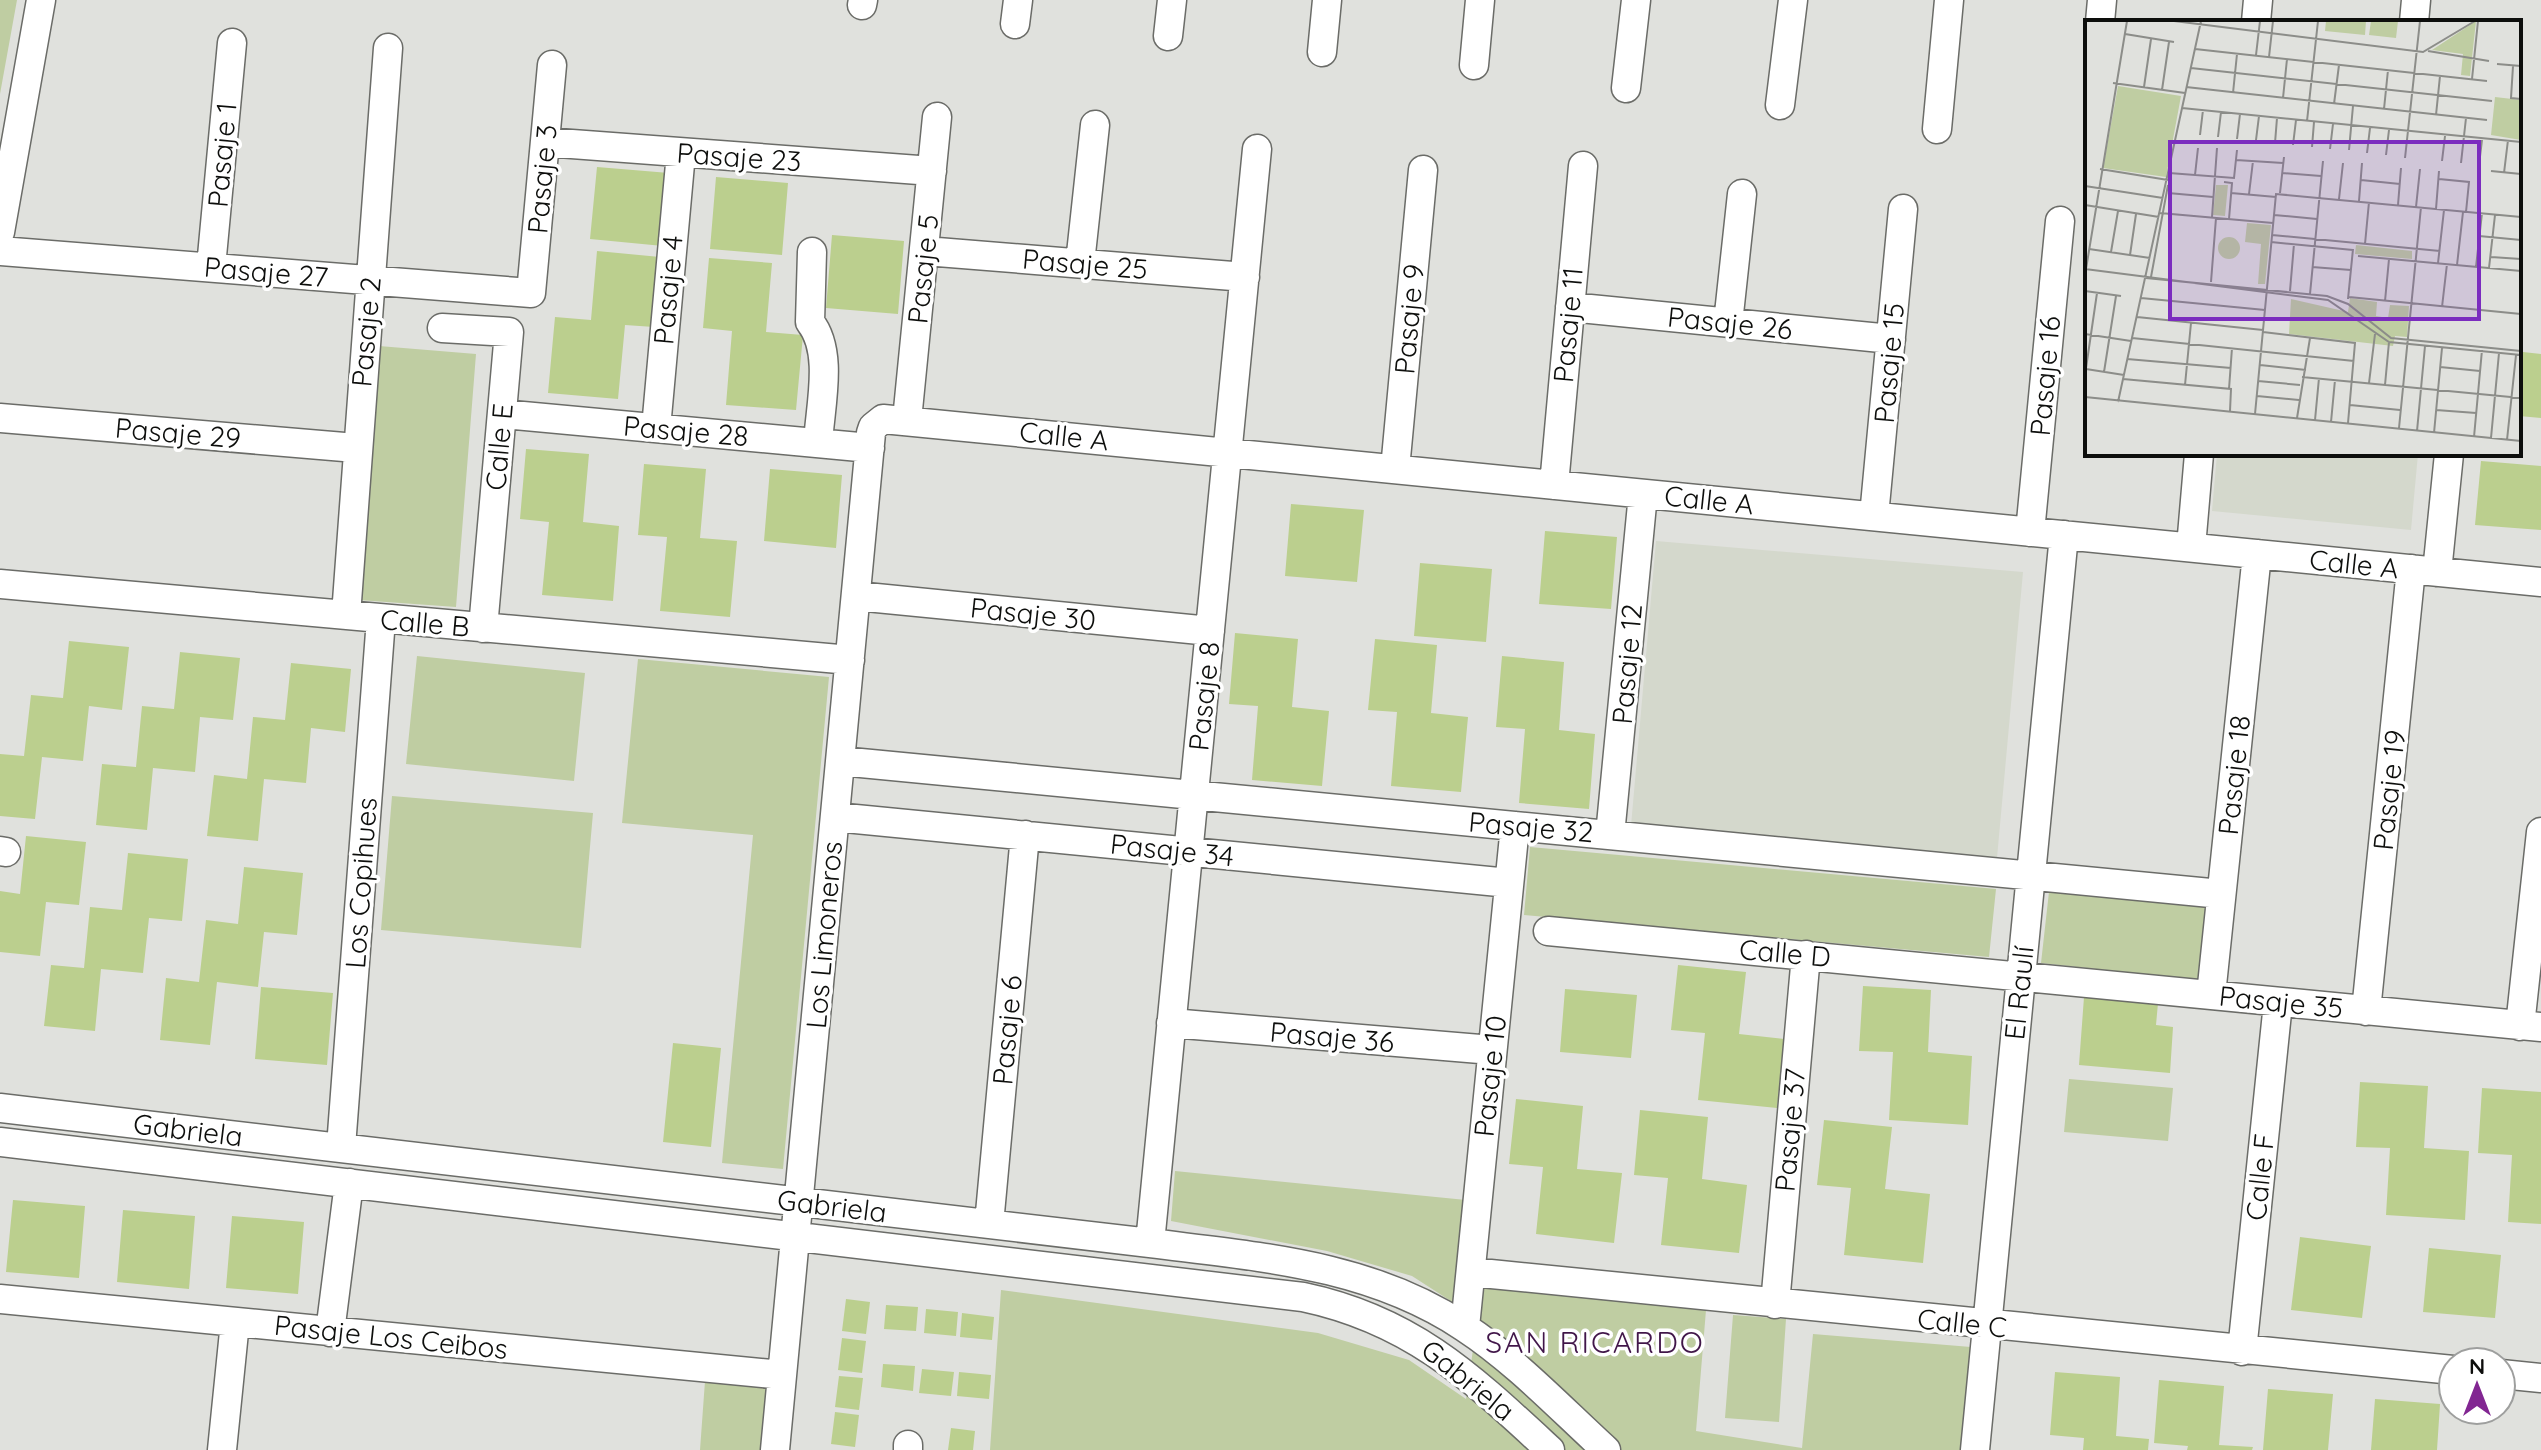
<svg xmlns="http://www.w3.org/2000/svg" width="2541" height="1450" font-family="Quicksand,sans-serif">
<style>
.built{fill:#d4d8cc}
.green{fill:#bfcda2}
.building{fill:#bbcf8e}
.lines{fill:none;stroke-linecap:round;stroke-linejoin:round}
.minor-casing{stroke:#6b6c68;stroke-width:31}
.minor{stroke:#fff;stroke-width:28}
.labels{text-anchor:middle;stroke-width:7;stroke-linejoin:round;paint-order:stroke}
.street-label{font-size:28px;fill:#0d0e0c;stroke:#fff}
.neighbourhood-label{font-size:30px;letter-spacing:2px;fill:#411649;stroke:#fff}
.inset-road{fill:none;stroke:#8c8d89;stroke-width:2}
.view{fill:#7b2cbf;fill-opacity:0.15;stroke:#7b2cbf;stroke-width:4}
.inset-edge{fill:none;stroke:#0d0e0c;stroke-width:4}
</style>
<rect width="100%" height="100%" fill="#e0e1dd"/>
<path class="built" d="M2217 454H2418L2411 530 2212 511Z
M1656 541 2023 572 1997 858 1631 826Z"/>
<path class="green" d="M0 0H17L0 94Z
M379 346 476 354 456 607 359 600Z
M417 656 585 673 574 781 406 764Z
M638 659 829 677 783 1169 722 1163 753 835 622 823Z
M392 796 593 813 581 948 381 930Z
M1530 847 1996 889 1989 957 1524 915Z
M2050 883 2207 901 2198 980 2041 963Z
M2069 1079 2173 1088 2168 1141 2064 1132Z
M1175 1171 1466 1200 1457 1305 1412 1276 1327 1251 1171 1221Z
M1486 1284 1706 1310 1696 1431 1802 1448 1813 1334 1971 1347 1962 1450H990L1001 1290 1318 1333 1409 1360 1466 1399 1481 1293Z
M1733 1315 1786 1319 1779 1422 1725 1418Z
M705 1381 770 1387 764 1450H700Z"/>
<path class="building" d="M597 167 669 173 663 246 590 239Z
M716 177 788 183 782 255 710 249Z
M832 235 904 241 898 314 826 308Z
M597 251 660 257 654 327 625 325 618 399 548 393 555 317 591 320Z
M709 258 772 263 766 332 803 335 796 410 726 405 732 331 703 328Z
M2523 352 2541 354V418L2519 416Z
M526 449 589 454 583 522 619 526 613 601 542 595 549 522 520 519Z
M2481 461 2541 466V530L2475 525Z
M644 464 706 469 700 538 737 541 730 617 660 611 667 537 638 535Z
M770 469 842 475 836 548 764 541Z
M1291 504 1364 510 1357 582 1285 576Z
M1545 531 1617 537 1611 609 1539 604Z
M1420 563 1492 569 1486 642 1414 636Z
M1235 633 1298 639 1292 707 1329 711 1322 786 1252 780 1258 706 1229 704Z
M1375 639 1437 645 1431 713 1468 717 1461 792 1391 786 1397 712 1368 710Z
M69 641 129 647 122 710 89 706 83 761 42 757 35 819 0 816V754L24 756 31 695 63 698Z
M180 652 240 658 233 720 200 717 195 772 153 768 147 830 96 825 102 764 136 767 142 706 174 709Z
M1502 656 1564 662 1559 730 1595 734 1589 809 1519 803 1525 729 1496 727Z
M291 663 351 669 345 732 311 728 306 783 264 779 258 841 207 836 214 775 247 779 253 717 285 720Z
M26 836 86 842 79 905 46 902 40 956 0 952V891L20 894Z
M128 853 188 859 182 921 149 918 143 973 101 969 95 1031 44 1026 51 965 84 968 90 907 122 910Z
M244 867 303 873 297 935 264 932 258 987 217 982 210 1045 160 1040 166 978 199 982 206 920 238 924Z
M1678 965 1746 972 1739 1034 1784 1039 1777 1108 1698 1100 1705 1033 1671 1030Z
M1863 986 1931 990 1928 1052 1972 1056 1968 1125 1889 1120 1893 1052 1859 1051Z
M261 987 333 993 327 1065 255 1059Z
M1565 989 1637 995 1631 1058 1560 1052Z
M2084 997 2158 1003 2156 1025 2173 1027 2170 1073 2079 1065Z
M673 1043 721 1048 711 1147 663 1142Z
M2360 1082 2428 1086 2424 1148 2469 1151 2465 1220 2386 1215 2390 1148 2356 1147Z
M2482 1088 2541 1092V1224L2508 1222 2512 1155 2478 1153Z
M1516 1099 1583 1106 1577 1169 1622 1173 1614 1243 1536 1234 1543 1167 1509 1164Z
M1640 1110 1708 1117 1702 1179 1747 1185 1739 1253 1661 1245 1668 1178 1634 1175Z
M1824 1120 1892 1127 1885 1189 1930 1194 1923 1263 1844 1255 1851 1188 1817 1185Z
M13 1200 85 1206 79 1278 6 1272Z
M123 1210 195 1216 189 1289 117 1282Z
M232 1216 304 1222 298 1294 226 1288Z
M2300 1237 2371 1246 2362 1318 2291 1310Z
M2429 1248 2501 1255 2495 1318 2423 1312Z
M846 1299 870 1302 866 1334 842 1331Z
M886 1305 918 1307 916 1331 884 1329Z
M926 1309 958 1312 956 1336 924 1333Z
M962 1313 994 1317 992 1340 960 1337Z
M842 1338 866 1341 862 1373 838 1370Z
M883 1364 915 1366 913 1391 881 1387Z
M922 1369 954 1372 951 1396 919 1393Z
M959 1372 991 1375 989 1399 957 1396Z
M2055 1372 2120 1377 2116 1436 2149 1439 2148 1450H2083L2084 1438 2050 1435Z
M839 1376 863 1378 859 1410 835 1407Z
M2159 1380 2224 1386 2219 1445 2253 1447 2252 1450H2187L2188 1446 2154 1443Z
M2268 1389 2333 1394 2328 1450H2263Z
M2375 1399 2440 1404 2437 1450H2371Z
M835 1412 859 1415 855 1447 831 1444Z
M951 1428 975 1431 973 1450H948Z"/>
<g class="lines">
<g class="minor-casing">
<path id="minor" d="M862 5 863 0
M2100 22 2102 0
M2256 22 2258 0
M2414 22 2416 0
M1015 24 1018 0
M1168 36 1172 0
M1322 52 1327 0
M1474 65 1480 0
M1626 88 1636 0
M1780 105 1793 0
M1937 129 1949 0
M545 142 932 171
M0 232 41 0
M0 251 531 293 552 65
M925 251 1245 277
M812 252 810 322C834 352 820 406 818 443
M1080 263 1095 125
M211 267 232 43
M1570 307 1891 339
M1728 323 1742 194
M442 328 509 332 483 628
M502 414 870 448
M0 418 356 448
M907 420 937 117
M656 428 681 153
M1395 469 1423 170
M1554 485 1583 166
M1874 516 1903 209
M2030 532 2060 221
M2191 547 2199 454
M2437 572 2449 454
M0 584 850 660
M856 596 1210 631
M346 615 388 48
M840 761 2221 894
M835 817 1509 883
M1610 835 1643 494
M0 851 6 852
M1548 931 2541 1027
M2211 995 2257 554
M2366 1011 2411 569
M1171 1023 1492 1050
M2520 1026 2541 832
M0 1108 1150 1243C1260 1257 1369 1264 1464 1327 1516 1361 1560 1408 1606 1450
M0 1142 1303 1297C1412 1320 1471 1377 1550 1450
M341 1147 381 619
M989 1224 1025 835
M1150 1243 1257 149
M1471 1272 2453 1370
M0 1299 782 1375
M1775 1304 1806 955
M1465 1327 1515 826
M330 1332 349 1183
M2242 1351 2278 1003
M2501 1374 2541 1378
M222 1450 235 1322
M775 1450 871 433 873 427 883 419 2541 582
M908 1450V1445
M1975 1450 2064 535"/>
</g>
<use href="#minor" class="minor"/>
</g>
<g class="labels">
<g class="street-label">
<text transform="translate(222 155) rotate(-85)" y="10">Pasaje 1</text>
<text transform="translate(739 157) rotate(4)" y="10">Pasaje 23</text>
<text transform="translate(542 179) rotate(-85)" y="10">Pasaje 3</text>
<text transform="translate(1085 264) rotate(5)" y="10">Pasaje 25</text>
<text transform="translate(923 269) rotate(-84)" y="10">Pasaje 5</text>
<text transform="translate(266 272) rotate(5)" y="10">Pasaje 27</text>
<text transform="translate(668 290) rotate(-85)" y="10">Pasaje 4</text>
<text transform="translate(1409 319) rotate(-85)" y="10">Pasaje 9</text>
<text transform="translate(1730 323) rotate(6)" y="10">Pasaje 26</text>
<text transform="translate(1568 325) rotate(-85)" y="10">Pasaje 11</text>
<text transform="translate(366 332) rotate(-85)" y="10">Pasaje 2</text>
<text transform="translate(1889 363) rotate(-85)" y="10">Pasaje 15</text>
<text transform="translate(2045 376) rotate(-85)" y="10">Pasaje 16</text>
<text transform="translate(686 431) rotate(5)" y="10">Pasaje 28</text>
<text transform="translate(178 433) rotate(5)" y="10">Pasaje 29</text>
<text transform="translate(1064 436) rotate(6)" y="10">Calle A</text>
<text transform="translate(499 447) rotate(-85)" y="10">Calle E</text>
<text transform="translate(1709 500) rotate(6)" y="10">Calle A</text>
<text transform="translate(2354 564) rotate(6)" y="10">Calle A</text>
<text transform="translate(1033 614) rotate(6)" y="10">Pasaje 30</text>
<text transform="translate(425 623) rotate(5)" y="10">Calle B</text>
<text transform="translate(1627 664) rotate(-85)" y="10">Pasaje 12</text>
<text transform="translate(1204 696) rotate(-84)" y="10">Pasaje 8</text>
<text transform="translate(2234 775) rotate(-84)" y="10">Pasaje 18</text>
<text transform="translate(2389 790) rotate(-84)" y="10">Pasaje 19</text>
<text transform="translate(1531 827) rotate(5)" y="10">Pasaje 32</text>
<text transform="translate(1172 850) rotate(6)" y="10">Pasaje 34</text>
<text transform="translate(361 883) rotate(-86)" y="10">Los Copihues</text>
<text transform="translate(824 935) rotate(-85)" y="10">Los Limoneros</text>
<text transform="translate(1785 953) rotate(5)" y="10">Calle D</text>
<text transform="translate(2019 993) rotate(-84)" y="10">El Raulí</text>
<text transform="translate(2281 1002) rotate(6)" y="10">Pasaje 35</text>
<text transform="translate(1007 1030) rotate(-85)" y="10">Pasaje 6</text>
<text transform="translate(1332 1037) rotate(5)" y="10">Pasaje 36</text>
<text transform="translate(1490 1076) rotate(-84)" y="10">Pasaje 10</text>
<text transform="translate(188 1130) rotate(7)" y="10">Gabriela</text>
<text transform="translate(1790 1130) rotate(-85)" y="10">Pasaje 37</text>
<text transform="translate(2260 1177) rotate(-84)" y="10">Calle F</text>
<text transform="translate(832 1206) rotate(7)" y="10">Gabriela</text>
<text transform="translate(1962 1323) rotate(6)" y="10">Calle C</text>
<text transform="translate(391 1337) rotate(6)" y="10">Pasaje Los Ceibos</text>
<text transform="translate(1468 1380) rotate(39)" y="10">Gabriela</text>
</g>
<g class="neighbourhood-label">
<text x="1595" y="1353">SAN RICARDO</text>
</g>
</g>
<g transform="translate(2085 20)">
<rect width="436" height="436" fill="#e0e1dd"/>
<path d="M241 1H281L280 15 240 11ZM286 1H313L311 18 284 15ZM391 1 385 56 376 55 378 34 347 30ZM33 66 96 76 81 157 18 148ZM410 77 436 80V120L406 115ZM131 165H143L140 196 128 195ZM162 203 186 205 180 264H173L176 224 160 222ZM133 228a11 11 0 1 1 22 0a11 11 0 1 1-22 0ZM271 225 327 231V239L270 234ZM265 278 292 282 291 296 303 298 305 285 324 286 322 317 310 316 308 326 204 314 206 279 263 292Z" fill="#bfcda2"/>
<path class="inset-road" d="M89 1 338 32 390 1M40 14 89 22M110 29 402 61M343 31 404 41M171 35 175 1M184 37 188 1M412 44 436 46M428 46 426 78 436 79M106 48 407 81M387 59 393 1M28 63 100 73M59 67 66 19M101 67 402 100M77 70 84 22M148 73 152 34M198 78 202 39M249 84 254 45M97 88 436 122M299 89 303 50M351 95 355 56M222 101 233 1M115 115 118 90M133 117 136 92M152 119 155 94M171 120 174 96M190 123 192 98M208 125 211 100M227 127 229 102M245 129 248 104M264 130 268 86M282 133 285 108M301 135 304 110M320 138 335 1M151 140 198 143M357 141 360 116M376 143 381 98M394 145 397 120M15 149 83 160M406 151 436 154M84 153 149 158 152 130M197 153 236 156M419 153 423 120M110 155 113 128M354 159 384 162 381 192M276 160 315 164M139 162 147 163 144 199M0 166 78 178M83 173 128 177M146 173 191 177M195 173 199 137M164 174 168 141M254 179 258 143M274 181 277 143M0 185 74 197M313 185 316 148M331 187 335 149M351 189 354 151M75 193 188 203M189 195 232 199M127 197 132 128M187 215 355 231M394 216 436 220M186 222 268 230M280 224 284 182M4 229 65 238M26 232 33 191M45 235 51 194M273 236 436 251M406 237 436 239M353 243 359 190M372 245 378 192M227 247 266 250M391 247 397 193M404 248 410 195M0 249 243 280 304 322 436 335M0 255 42 1M66 257 83 165M61 258 242 276 263 284 306 318 436 331M126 262 131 198M0 271 36 276M205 271 209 224M225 274 238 141M264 277 436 294M56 278 180 290M263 279 268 229M300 281 304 239M357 287 362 244M52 297 178 310M178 312 270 323 263 403M0 314 46 321M47 318 269 341M42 339 146 348M175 345 221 350M355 347 395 351M1 349 39 355M19 352 31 276M0 355 12 273M217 357 436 378M38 359 146 369 145 391M173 361 215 365M284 363 290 314M100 365 106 303M300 365 304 322M144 369 147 328M172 376 214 380M0 377 436 421M33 382 116 1M265 385 315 390M351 390 391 393M170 394 191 174 436 197M212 398 225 318M230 400 234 358M246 402 250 360M314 408 336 187M332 411 340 326M349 413 357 328M389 417 397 330M406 418 414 333M422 420 431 335"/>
<path class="view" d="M85 122H394V299H85Z"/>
<rect width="436" height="436" class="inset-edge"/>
</g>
<g transform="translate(2477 1386)"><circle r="38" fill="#ffffff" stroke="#9e9f9e" stroke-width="2"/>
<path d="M0-6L14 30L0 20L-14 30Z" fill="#822692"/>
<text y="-12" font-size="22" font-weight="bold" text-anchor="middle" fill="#0d0e0c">N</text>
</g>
</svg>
